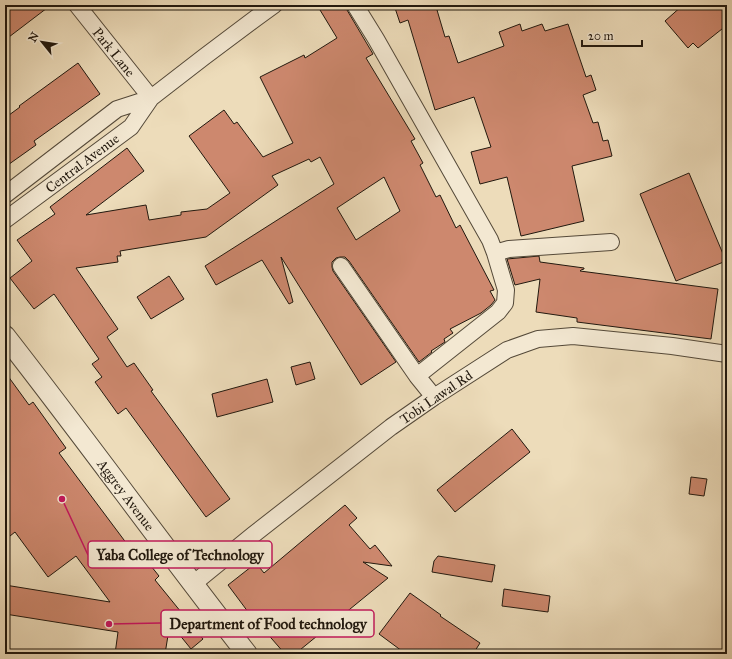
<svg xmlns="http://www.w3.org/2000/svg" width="732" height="659" font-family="'IM FELL Great Primer',serif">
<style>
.building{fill:#cd886e;stroke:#21180e;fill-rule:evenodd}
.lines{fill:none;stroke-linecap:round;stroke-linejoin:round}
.minor-casing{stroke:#544939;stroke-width:18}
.tertiary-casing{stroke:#544939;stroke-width:22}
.minor{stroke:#f3e8d2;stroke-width:16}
.tertiary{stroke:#f3e8d2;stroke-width:20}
.labels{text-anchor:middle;stroke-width:3;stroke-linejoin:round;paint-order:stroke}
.street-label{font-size:14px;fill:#21180e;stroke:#f3e8d2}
.leader{fill:none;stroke:#c2185b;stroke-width:1.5}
.callout-dot{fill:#c2185b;stroke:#f3e8d2;stroke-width:1.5}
.callout{fill:#f3e8d2;stroke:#c2185b;stroke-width:1.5}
.callout-label{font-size:15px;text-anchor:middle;font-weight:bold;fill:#21180e}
</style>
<rect width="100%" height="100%" fill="#eddcba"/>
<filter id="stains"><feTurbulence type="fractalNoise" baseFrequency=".005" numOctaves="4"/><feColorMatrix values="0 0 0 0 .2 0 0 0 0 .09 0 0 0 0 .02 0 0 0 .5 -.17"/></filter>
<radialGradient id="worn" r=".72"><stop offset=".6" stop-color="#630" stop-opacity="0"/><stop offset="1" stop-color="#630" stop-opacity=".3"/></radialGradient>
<path class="building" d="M5 5H51L5 40Z
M317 5H346L347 10 373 54 366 58 415 139 411 141 423 163 420 165 436 197 440 195 456 228 460 225 494 290 490 291 495 300 491 305 481 313 450 329 453 333 444 339 445 342 431 351 432 352 419 362 349 261 345 257H340L336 258 332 262V267L333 271 396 362 361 385 281 257 293 302 289 304 262 260 216 285 205 266 334 184 320 157 311 162 309 159 272 176 278 185 206 237 120 251 121 256H117L118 262 76 268 118 329 107 337 127 367 134 363 153 390 151 391 230 499 206 517 126 408 118 414 95 382 102 377 92 364 99 359 54 294 34 309 10 278 32 261 17 240 55 214 50 207 127 148 144 171 86 215 146 205 149 220 181 215V212L207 209 230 193 189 136 224 110 234 124 237 122 263 157 293 143 260 77 304 55 305 58 337 38ZM384 177 400 211 356 240 337 208Z
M394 5H443L444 8 437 10 445 37 449 36 458 63 504 46 499 32 520 24 522 31 542 24 545 31 568 24 586 77 591 75 596 90 583 95 593 123 598 122 603 141 608 140 612 156 572 166 584 221 521 236 507 177 480 184 471 152 491 147 474 97 435 110 408 20 400 23Z
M683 5H727V25L698 48 693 43 688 48 665 21Z
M78 63 100 94 34 141 36 145 5 167V118L20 107 19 106Z
M689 173 726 261 676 281 640 194Z
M539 256 540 262 584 268V269L581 270 580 271 718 289 711 339 577 322V318L536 312 540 279 515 285 507 259Z
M169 276 184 299 151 319 137 297Z
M310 362 315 379 296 385 291 367Z
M5 372 29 405 33 402 66 448 59 453 127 544 131 541 159 576 155 580 203 639 191 649 170 623 165 654H115L118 632 5 614V585L110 602 76 556 48 577 15 532 5 540Z
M267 379 273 402 217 417 212 394Z
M512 429 530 452 455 512 437 490Z
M691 477 707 479 704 496 689 494Z
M345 505 357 518 349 525 370 549 375 545 392 566 363 562 388 578 295 654H285L265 631 263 632 228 585 256 563 264 573Z
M438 556 495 565 492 582 432 572 434 561Z
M504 589 550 596 548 612 502 606Z
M410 593 441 615 440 616 480 643 473 654H406L379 634Z"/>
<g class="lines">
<g class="minor-casing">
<path id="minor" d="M77 5 151 98
M355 5 376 39 490 240 495 253 509 249 611 242
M5 195 117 109 151 98
M5 220 131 127 151 98 204 57 256 18 274 5
M341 266 417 376 434 397
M417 376 498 312 505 303 506 290 495 253
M193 584 253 535 391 427 434 397 507 350 538 339 573 336 672 346 727 354"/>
</g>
<g class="tertiary-casing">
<path id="tertiary" d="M5 336C87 441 165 549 247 654"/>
</g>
<use href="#minor" class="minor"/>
<use href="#tertiary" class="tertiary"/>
</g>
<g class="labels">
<g class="street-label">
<text transform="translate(114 52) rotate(51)" y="5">Park Lane</text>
<text transform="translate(82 163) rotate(-37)" y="5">Central Avenue</text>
<text transform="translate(436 397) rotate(-34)" y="5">Tobi Lawal Rd</text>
<text transform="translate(126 495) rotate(53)" y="5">Aggrey Avenue</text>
</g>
</g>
<path class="leader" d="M62 499L88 555M109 624L161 623"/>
<g class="callout-dot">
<circle cx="62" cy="499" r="4"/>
<circle cx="109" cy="624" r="4"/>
</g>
<g class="callout">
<rect x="88" y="541" width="184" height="27" rx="4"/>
<rect x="161" y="610" width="213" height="27" rx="4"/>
</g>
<g class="callout-label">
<text x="180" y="560">Yaba College of Technology</text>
<text x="268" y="629">Department of Food technology</text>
</g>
<rect width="732" height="659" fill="none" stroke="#eddcba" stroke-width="20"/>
<rect x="6" y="6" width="720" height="647" fill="none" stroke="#21180e" stroke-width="2"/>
<rect x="10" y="10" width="712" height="639" fill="none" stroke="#21180e"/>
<g transform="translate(42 42) rotate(300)" stroke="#f3e8d2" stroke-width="3" paint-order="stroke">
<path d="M0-3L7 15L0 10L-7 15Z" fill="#21180e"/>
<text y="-6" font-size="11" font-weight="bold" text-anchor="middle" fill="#21180e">N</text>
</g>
<path d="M582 40v6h60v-6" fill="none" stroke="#21180e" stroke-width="2"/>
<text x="588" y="40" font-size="12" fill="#21180e" stroke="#f3e8d2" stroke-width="3" paint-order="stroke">20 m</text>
<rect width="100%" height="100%" filter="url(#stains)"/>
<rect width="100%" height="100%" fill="url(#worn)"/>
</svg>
